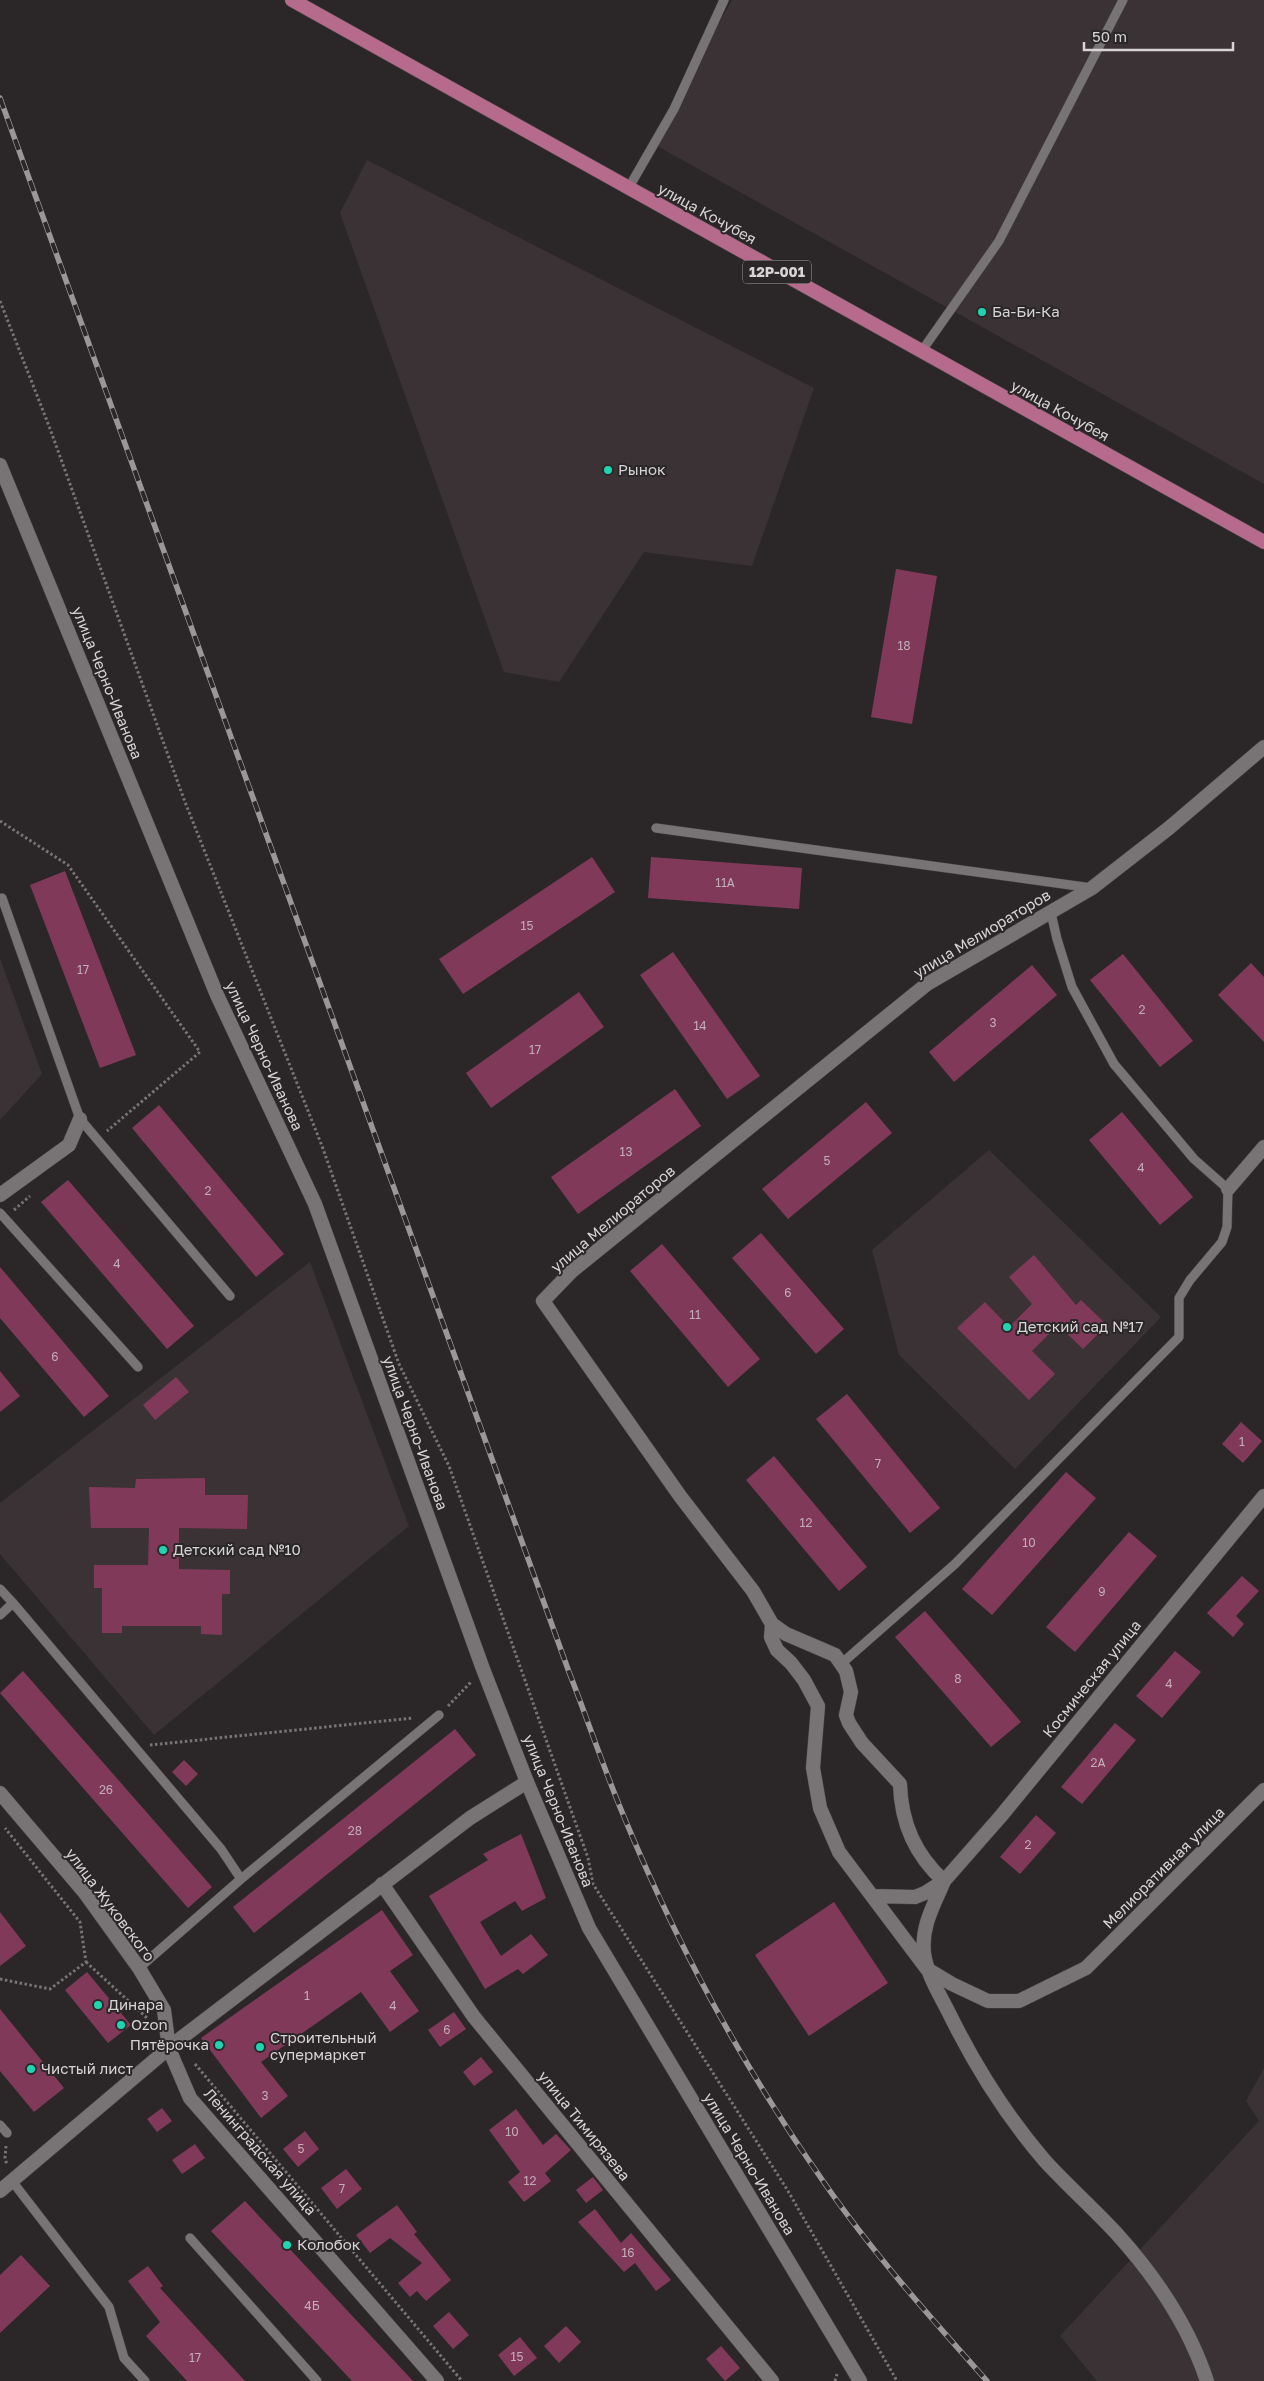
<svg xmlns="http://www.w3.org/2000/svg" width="1264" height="2381" font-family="'Golos Text',sans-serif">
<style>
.built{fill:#3b3235}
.building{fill:#813959}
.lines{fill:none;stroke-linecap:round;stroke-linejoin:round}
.service-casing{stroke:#474344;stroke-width:10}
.minor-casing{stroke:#474344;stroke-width:15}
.tertiary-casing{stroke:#474344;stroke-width:15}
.secondary-casing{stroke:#474344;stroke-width:15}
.primary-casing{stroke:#474344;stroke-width:15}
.path{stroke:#777475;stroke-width:3;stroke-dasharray:2.5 2.5;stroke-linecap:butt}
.service{stroke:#787375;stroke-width:9}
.minor{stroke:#787375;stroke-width:14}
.tertiary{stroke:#787375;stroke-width:14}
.secondary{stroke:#787375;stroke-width:14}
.primary{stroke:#b66a8c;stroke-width:14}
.rail-casing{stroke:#9a9798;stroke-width:5.5}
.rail{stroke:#2b2729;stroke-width:4;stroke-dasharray:11;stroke-linecap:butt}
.poi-dot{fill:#1ed5b1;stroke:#2b2729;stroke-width:2}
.labels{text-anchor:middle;stroke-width:4;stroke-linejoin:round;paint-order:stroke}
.number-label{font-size:12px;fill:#c2adb6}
.shield{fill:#2b2729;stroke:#a3a0a1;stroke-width:1}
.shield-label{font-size:14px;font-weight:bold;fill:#d7d4d5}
.street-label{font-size:15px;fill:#d7d4d5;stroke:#2b2729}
.poi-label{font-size:15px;fill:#d7d4d5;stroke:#2b2729;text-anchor:start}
</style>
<rect width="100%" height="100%" fill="#2b2729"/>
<path class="built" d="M732 0H1264V484L650 142Z
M367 160 814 388 752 566 644 552 559 682 504 672 340 213Z
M0 958 42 1074 0 1120Z
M989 1150 1161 1317 1015 1469 899 1355 872 1250Z
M310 1262 409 1526 154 1735 0 1554V1503Z
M1264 2068V2381H1097L1060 2336 1259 2121 1246 2101Z"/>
<path class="building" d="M896 569 937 576 912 724 871 717Z
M592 857 615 892 463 994 439 959Z
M651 857 802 868 799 909 648 898Z
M65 871 136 1055 100 1068 30 885Z
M673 952 760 1076 727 1099 640 975Z
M1123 954 1193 1041 1160 1067 1090 980Z
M1251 963 1264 977V1042L1218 995Z
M1032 965 1057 995 954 1082 929 1052Z
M579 992 604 1027 491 1108 466 1073Z
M675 1089 701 1126 578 1214 551 1177Z
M866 1102 892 1133 788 1219 762 1189Z
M159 1105 284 1254 256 1277 132 1128Z
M1122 1112 1193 1197 1160 1225 1089 1140Z
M68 1180 194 1326 167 1349 41 1202Z
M761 1233 844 1329 816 1354 732 1258Z
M662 1244 760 1359 728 1387 630 1271Z
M1034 1255 1076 1305 1081 1300 1107 1325 1083 1349 1058 1325 1032 1351 1055 1374 1029 1400 957 1328 985 1302 1009 1327 1032 1304 1009 1277Z
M0 1267 109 1396 84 1417 0 1318Z
M0 1371 20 1396 0 1412Z
M176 1377 189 1392 155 1420 143 1405Z
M847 1394 940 1508 910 1533 816 1419Z
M1241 1422 1262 1441 1243 1463 1222 1444Z
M774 1456 867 1567 839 1591 746 1480Z
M1066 1472 1096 1498 992 1615 962 1589Z
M205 1478V1495H248L247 1529 179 1528V1569L230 1570V1594H222V1635L201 1634V1626H122V1633H102V1588H94V1565H148L149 1528H91L89 1487 135 1488 136 1479Z
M1129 1532 1157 1556 1075 1652 1046 1627Z
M1242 1576 1259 1591 1236 1616 1244 1624 1233 1637 1207 1613Z
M925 1611 1021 1722 991 1747 895 1637Z
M1175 1651 1201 1672 1162 1718 1136 1696Z
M23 1671 212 1887 188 1908 0 1693Z
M1115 1723 1136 1740 1082 1804 1061 1787Z
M455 1729 476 1755 254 1933 233 1907Z
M184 1760 198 1774 186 1786 172 1772Z
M1036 1815 1056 1833 1020 1874 1000 1857Z
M521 1834 546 1898 522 1911 515 1901 480 1922 501 1956 531 1934 548 1955 523 1974 518 1969 485 1989 429 1896 488 1860 483 1854Z
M834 1902 888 1983 809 2036 755 1955Z
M382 1910 413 1955 390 1971 419 2011 390 2032 361 1992 261 2062 288 2096 261 2118 201 2038Z
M0 1912 26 1946 0 1966Z
M87 1972 131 2025 108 2043 65 1990Z
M0 2009 64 2088 34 2112 0 2071Z
M454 2012 466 2029 440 2047 428 2030Z
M481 2057 493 2072 474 2086 463 2072Z
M162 2108 172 2121 157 2132 147 2119Z
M516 2109 543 2145 556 2134 571 2150 545 2173 551 2181 524 2202 508 2182 520 2172 489 2130Z
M305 2131 319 2149 298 2167 283 2149Z
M195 2144 205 2158 182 2174 172 2160Z
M346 2169 362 2189 337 2209 321 2188Z
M593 2177 603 2190 586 2203 576 2190Z
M245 2201 413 2381H352L211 2231Z
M397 2205 417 2232 414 2234 451 2280 426 2301 417 2291 410 2297 398 2283 422 2263 390 2238 370 2253 356 2235Z
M595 2209 621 2243 631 2233 671 2280 656 2291 635 2263 624 2272 578 2222Z
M21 2255 50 2286 0 2333V2275Z
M148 2266 163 2286 160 2288 245 2381H187L146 2336 160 2322 128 2281Z
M449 2312 469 2335 453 2349 433 2326Z
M566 2326 581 2342 559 2363 544 2346Z
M520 2337 537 2358 514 2376 498 2355Z
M721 2346 740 2368 725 2381 706 2359Z"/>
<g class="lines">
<g class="service-casing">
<path id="service" d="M628 189 674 109 724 0
M921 352 999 241 1123 0
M656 828 1092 888
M2 898 80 1119 230 1296
M0 1213 138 1367
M0 1589 13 1603 0 1615
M13 1603 221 1849 241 1879
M841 1664 955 1564 1179 1337V1298L1190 1280 1222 1242 1227 1227 1228 1189 1194 1159 1114 1064 1072 987 1057 939 1051 913
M139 1968 241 1879 439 1715
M0 2125 7 2133
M12 2181 109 2307 124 2358 145 2381
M190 2238 317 2381"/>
</g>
<g class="minor-casing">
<path id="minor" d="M1228 1189 1264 1147
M0 1195 69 1145 80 1119
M772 1624 771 1637 777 1650 791 1663 804 1680 818 1706 813 1768 820 1808 839 1852 927 1969 952 1984 988 2001H1019L1086 1968 1264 1790
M944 1881C915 1855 901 1823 900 1784L862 1743 849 1723 846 1715 851 1692 846 1671 835 1655 786 1634 772 1624 753 1591 680 1496 543 1301 572 1271 927 984 1092 888 1169 828 1264 747
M944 1881C934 1905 921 1926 924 1953 927 1976 942 1998 952 2019 977 2069 1008 2118 1045 2161 1068 2186 1094 2209 1117 2234 1155 2276 1189 2327 1207 2381
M382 1884 474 2017 772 2381
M873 1896 915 1897 925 1893 944 1881 1001 1816 1264 1496
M0 2191 176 2042 470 1818 527 1782"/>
</g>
<g class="tertiary-casing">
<path id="tertiary" d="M0 1793 85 1893 139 1968 164 2010 169 2049 190 2098 437 2381"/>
</g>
<g class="secondary-casing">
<path id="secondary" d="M0 465 217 995 315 1204 483 1669 527 1782 589 1928 860 2381"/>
</g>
<g class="primary-casing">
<path id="primary" d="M292 0 1264 542"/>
</g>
<path class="path" d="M0 301 49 426 185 802 322 1146 399 1364 449 1466 588 1858 593 1884 788 2191 897 2381
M0 821 68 865 200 1052 107 1131
M14 1210 30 1196
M448 1706 471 1682
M150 1745 413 1718
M86 1962 147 2018
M0 1979 50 1989 86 1962 80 1922 5 1828
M195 2064 462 2381
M6 2146 5 2158 7 2165
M835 2381 837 2374"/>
<use href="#service" class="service"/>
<use href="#minor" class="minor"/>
<use href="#tertiary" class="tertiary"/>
<use href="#secondary" class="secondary"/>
<use href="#primary" class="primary"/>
<g class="rail-casing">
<path id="rail" d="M0 98 569 1672C587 1718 603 1766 622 1812 675 1941 743 2067 823 2181 872 2252 930 2317 987 2381"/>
</g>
<use href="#rail" class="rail"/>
</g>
<g class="poi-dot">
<circle cx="982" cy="312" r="5"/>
<circle cx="608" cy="470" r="5"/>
<circle cx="1007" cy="1327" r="5"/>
<circle cx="163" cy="1550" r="5"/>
<circle cx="98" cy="2005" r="5"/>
<circle cx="121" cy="2025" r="5"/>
<circle cx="219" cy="2045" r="5"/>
<circle cx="260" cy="2047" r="5"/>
<circle cx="31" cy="2069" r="5"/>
<circle cx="287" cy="2245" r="5"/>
</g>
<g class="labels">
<g class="number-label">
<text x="904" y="650">18</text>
<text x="725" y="887">11А</text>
<text x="527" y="930">15</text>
<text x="83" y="974">17</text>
<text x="1142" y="1014">2</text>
<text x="993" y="1027">3</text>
<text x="700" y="1030">14</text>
<text x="535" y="1054">17</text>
<text x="626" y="1156">13</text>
<text x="827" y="1165">5</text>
<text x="1141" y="1172">4</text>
<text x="208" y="1195">2</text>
<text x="117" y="1268">4</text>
<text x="788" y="1297">6</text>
<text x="695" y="1319">11</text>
<text x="55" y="1361">6</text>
<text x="1242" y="1446">1</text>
<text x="878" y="1468">7</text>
<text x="806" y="1527">12</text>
<text x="1029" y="1547">10</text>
<text x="1102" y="1596">9</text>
<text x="958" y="1683">8</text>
<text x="1169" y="1688">4</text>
<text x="1098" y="1767">2А</text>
<text x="106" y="1794">26</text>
<text x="355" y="1835">28</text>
<text x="1028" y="1849">2</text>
<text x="307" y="2000">1</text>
<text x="393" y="2010">4</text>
<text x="447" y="2034">6</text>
<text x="265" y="2100">3</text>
<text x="512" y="2136">10</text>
<text x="301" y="2153">5</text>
<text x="530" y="2185">12</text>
<text x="342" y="2193">7</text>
<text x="628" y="2257">16</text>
<text x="312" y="2310">4Б</text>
<text x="517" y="2361">15</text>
<text x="195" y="2362">17</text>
</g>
<rect class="shield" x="743" y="260.5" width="68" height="23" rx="4"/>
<g class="shield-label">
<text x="777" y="277">12Р-001</text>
</g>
<g class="street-label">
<text transform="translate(707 214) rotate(29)" y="5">улица Кочубея</text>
<text transform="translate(1060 411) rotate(29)" y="5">улица Кочубея</text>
<text transform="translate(107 683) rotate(68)" y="5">улица Черно-Иванова</text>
<text transform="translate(982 934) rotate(-31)" y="5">улица Мелиораторов</text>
<text transform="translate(264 1056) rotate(65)" y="5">улица Черно-Иванова</text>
<text transform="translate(613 1219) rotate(-40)" y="5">улица Мелиораторов</text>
<text transform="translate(415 1433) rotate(70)" y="5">улица Черно-Иванова</text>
<text transform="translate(1092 1679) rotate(-51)" y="5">Космическая улица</text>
<text transform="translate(558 1811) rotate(68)" y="5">улица Черно-Иванова</text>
<text transform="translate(1164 1868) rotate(-45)" y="5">Мелиоративная улица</text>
<text transform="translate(110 1905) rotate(53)" y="5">улица Жуковского</text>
<text transform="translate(584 2126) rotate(51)" y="5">улица Тимирязева</text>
<text transform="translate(260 2152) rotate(49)" y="5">Ленинградская улица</text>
<text transform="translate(749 2164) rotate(59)" y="5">улица Черно-Иванова</text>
</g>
<g class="poi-label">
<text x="992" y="317">Ба-Би-Ка</text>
<text x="618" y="475">Рынок</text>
<text x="1017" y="1332">Детский сад №17</text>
<text x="173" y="1555">Детский сад №10</text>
<text x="108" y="2010">Динара</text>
<text x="131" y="2030">Ozon</text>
<text x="270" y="2043">Строительный<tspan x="270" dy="17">супермаркет</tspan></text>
<text x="209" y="2050" text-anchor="end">Пятёрочка</text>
<text x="41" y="2074">Чистый лист</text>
<text x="297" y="2250">Колобок</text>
</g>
</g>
<path d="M1084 42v8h149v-8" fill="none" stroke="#d7d4d5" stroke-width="2.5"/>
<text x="1092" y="42" font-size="15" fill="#d7d4d5" stroke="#2b2729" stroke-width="4" paint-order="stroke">50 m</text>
</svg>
